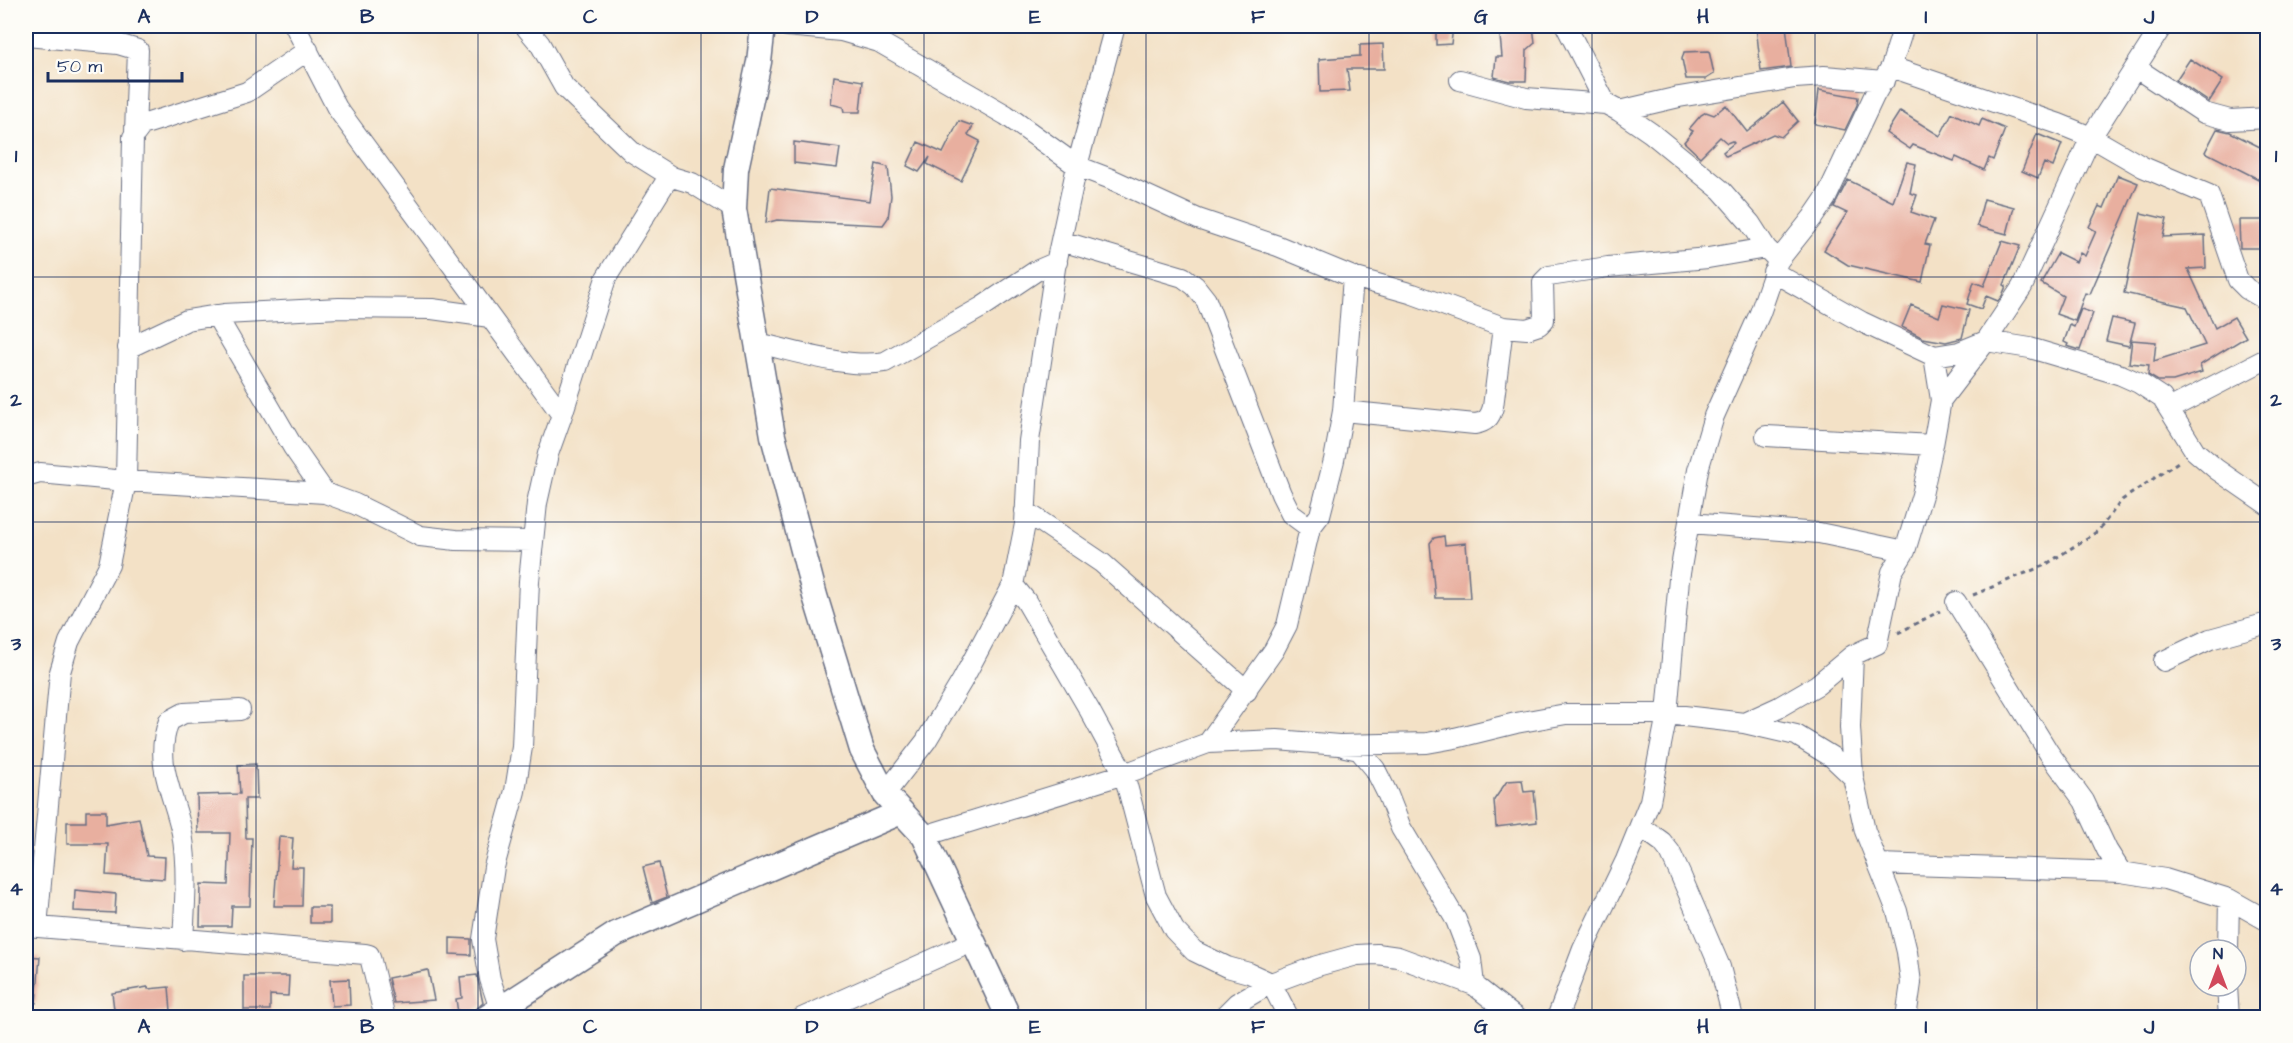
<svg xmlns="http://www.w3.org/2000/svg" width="2293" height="1043" font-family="'Architects Daughter',sans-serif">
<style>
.building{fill:#e8af9f}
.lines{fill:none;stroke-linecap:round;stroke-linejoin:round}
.minor-casing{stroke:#676d82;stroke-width:22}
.tertiary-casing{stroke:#676d82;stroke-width:27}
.path{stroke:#676d82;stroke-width:3;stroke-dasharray:4.5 4.5;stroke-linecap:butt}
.minor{stroke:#fff;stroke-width:20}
.tertiary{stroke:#fff;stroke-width:24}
.grid{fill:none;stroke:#1b2f5e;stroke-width:1.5;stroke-opacity:0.55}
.neatline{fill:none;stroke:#1b2f5e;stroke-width:2}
.grid-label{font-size:20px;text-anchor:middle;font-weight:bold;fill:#1b2f5e}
</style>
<rect width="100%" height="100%" fill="#fdfcf7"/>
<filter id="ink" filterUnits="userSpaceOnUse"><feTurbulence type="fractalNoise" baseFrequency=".0167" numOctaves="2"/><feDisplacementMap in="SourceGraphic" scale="12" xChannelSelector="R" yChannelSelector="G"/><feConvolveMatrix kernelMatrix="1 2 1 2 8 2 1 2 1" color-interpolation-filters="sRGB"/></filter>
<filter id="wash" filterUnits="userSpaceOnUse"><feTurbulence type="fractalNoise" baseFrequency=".008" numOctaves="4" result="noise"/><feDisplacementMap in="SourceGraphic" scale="24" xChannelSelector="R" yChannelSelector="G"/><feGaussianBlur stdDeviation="1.35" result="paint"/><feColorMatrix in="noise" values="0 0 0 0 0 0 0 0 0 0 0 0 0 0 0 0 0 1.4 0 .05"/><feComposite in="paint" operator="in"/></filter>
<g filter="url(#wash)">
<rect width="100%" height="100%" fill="#f3e1c6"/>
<g id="blocks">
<path class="building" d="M1436 26H1453L1451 44 1436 45Z
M1508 26H1533L1535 43 1527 50 1526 81H1509L1494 77 1496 57H1502L1500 36 1507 34Z
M1756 26H1786L1791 67 1761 71Z
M1383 44 1384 69H1347L1350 91 1320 92 1319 59 1360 56V45Z
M1709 51 1714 74 1706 79H1686L1682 59 1684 52Z
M2190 59 2223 80 2209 102 2176 80Z
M834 76 863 81 860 112H844L843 107 831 104Z
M1819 90 1858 97 1857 105 1845 130 1815 124Z
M1783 102 1798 121 1781 137 1773 134 1726 156 1723 152 1734 143 1732 141 1727 143 1720 137 1700 157 1684 142 1693 131 1689 129 1701 115 1706 112 1714 115 1726 105 1747 132Z
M1900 111 1940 136 1952 113 1979 126 1982 119 2005 129 1993 160 1989 158 1984 170 1956 157 1954 161 1913 145 1910 149 1886 133Z
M959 121 973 126 968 135 980 141 961 181 927 164 930 157 919 172 907 166 918 142 943 153Z
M2217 129 2230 132 2268 151V184L2205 152Z
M2037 134 2062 144 2053 167 2044 163 2038 178 2022 171Z
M794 142 840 148 837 168 794 163Z
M1907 162 1916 164 1910 193 1917 195 1911 212 1934 220 1925 244 1930 245 1922 282 1848 265 1824 250 1847 213 1834 207 1848 180 1893 202Z
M876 164 888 167 891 196 888 218 883 225 777 220 766 223 770 188 870 201Z
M2118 175 2138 183 2090 294 2085 293 2075 321 2056 314 2063 296 2041 283 2058 253 2076 262 2080 253 2085 256 2096 231 2089 227 2099 206 2104 208Z
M1984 199 2014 207 2007 234 1977 226Z
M2141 213 2167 219 2163 237 2205 235 2206 268 2188 269 2215 328 2234 317 2246 337 2200 365 2202 372 2173 381H2158L2148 375 2149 365 2129 363 2132 340 2156 342 2154 361 2205 345 2187 307 2124 293Z
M2239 220H2268V248H2240Z
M2002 241 2020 246 2004 285 2006 286 2002 296 1998 301 1986 296 1981 309 1967 304 1974 282 1984 286Z
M1943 304 1969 310 1962 338 1946 342 1923 338 1902 327 1911 305 1939 317Z
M2081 309 2093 313 2080 350 2067 346 2068 344 2064 342 2070 325 2074 327Z
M2112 318 2135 323 2129 346 2106 341Z
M1444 536 1445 545 1466 543 1470 598H1435L1430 543 1434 538Z
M256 764 257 799H245L246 838H252L250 906H232L231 926H200L201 884 228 885 230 833H198L197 795 240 794 238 765Z
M1522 780 1524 792 1534 791 1537 822 1496 827 1494 800 1507 781Z
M86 811H106V824L139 818 147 856 165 857 164 879 106 875 108 844H67V822H86Z
M279 837 293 838 291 867H303L302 906H274Z
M659 863 667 897 652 903 643 867Z
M75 890 116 894 115 913 74 911Z
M310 907H330V923H310Z
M450 938 471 939V955L450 954Z
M26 956 40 957 36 1003 26 1002Z
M428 970 434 1000 394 1003 388 978Z
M477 975 483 1003 474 1011 458 1013 456 999 462 998 460 977Z
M244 976H289L288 996 270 995V1010H244Z
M349 979 350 1005 332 1006 330 980Z
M148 987V989L169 987 171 1011 115 1017 112 993Z"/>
</g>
</g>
<g filter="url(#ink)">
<use href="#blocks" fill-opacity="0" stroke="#676d82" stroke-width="1.5"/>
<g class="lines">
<g class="minor-casing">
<path id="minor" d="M295 26 337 108 562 415
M525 26 540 44 564 87 632 152 672 177 692 183 734 209
M787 26 841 31 879 42 1006 115 1077 166 1111 179 1198 219 1278 246 1353 277 1413 294 1503 327 1527 329 1539 325 1544 320 1543 282 1549 276 1608 267 1708 258 1766 248
M1566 26 1606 104
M26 36 118 44 138 50 135 132
M1891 67 2059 124 2091 137 2143 167 2209 195 2238 280 2247 289 2268 301
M2136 68 2204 113 2230 120 2268 118
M1460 80 1526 98 1606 104 1619 111 1651 133 1721 190 1750 223 1766 248 1774 256
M1619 111 1679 97 1795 78 1824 76 1884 81
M1061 241 1183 277 1195 286 1206 300 1281 494 1291 514 1310 528
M1773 272 1862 322 1934 356 1959 352 1986 341 2030 348 2121 375 2139 383 2162 398 2195 451 2216 469 2268 505
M216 315 293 447 325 493
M757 343C796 351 846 369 885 362L982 307 1036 271 1057 262
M128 348 187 320 224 314 339 308 432 309 490 317
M1941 400 1986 341 2022 287 2091 137 2162 26
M2169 409 2268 358
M1343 411 1475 424C1486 422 1490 418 1493 407L1503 327
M1766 436 1933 445
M26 477 40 473 126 481 325 493 355 504 420 536 456 540 532 541
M1025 511 1102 563 1247 691
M1689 523 1819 533 1905 551
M1013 585 1026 601 1090 711 1124 774 1156 896 1174 930 1194 951 1227 967 1249 973 1271 983 1289 1018
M1956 602 2049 753 2084 801 2107 850 2121 872
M1853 655 1850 727 1853 777 1865 831 1897 911 1907 952 1911 983 1906 1018
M2164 661 2210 639 2268 623
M1744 723 1779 707 1817 685 1853 655 1877 644 1892 572 1905 551 1922 495 1933 445 1941 400 1934 356
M1208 743 1274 650 1287 625 1310 528 1320 515 1334 460 1343 411 1353 277
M1345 747 1359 750 1375 769 1388 795 1401 828 1456 920 1471 959 1474 985
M885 794 926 741 962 681 1013 585 1025 524 1029 441 1055 268 1077 166 1115 26
M1640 826 1662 842 1670 852 1681 876 1720 967 1733 1018
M924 836 1124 774 1208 743 1277 740 1339 745 1427 743 1455 738 1516 723 1566 714H1667L1744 723 1796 735 1832 757 1853 777
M1878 864 2121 872 2165 879 2229 899 2268 921
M26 926 365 954 369 955 371 961 385 1018
M37 927 60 672 69 642 109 565 126 481 133 137 142 125 247 92 308 50
M183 940C185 904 188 868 182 833 174 794 153 763 169 721L184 713 240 710
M2228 950 2229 899
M2227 986 2229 1018
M503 1018 490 979 483 939 494 867 515 791 522 747 529 581 537 503 548 454 562 415 606 278 665 183 672 177
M802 1018 974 941
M1222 1018 1237 1003 1271 983 1317 966 1357 955 1377 954 1398 957 1474 985 1516 1018
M1557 1018 1583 949 1626 860 1650 801 1667 714 1679 579 1698 470 1714 416 1760 313 1778 261 1813 217 1826 198 1874 96 1891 67 1904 26"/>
</g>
<g class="tertiary-casing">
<path id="tertiary" d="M763 26 759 62 736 169 734 209 773 436 815 596 862 750 885 794 924 836 1009 1018
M486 1018 616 934 901 812"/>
</g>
<path class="path" d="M1973 595 2045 565 2098 531 2122 500 2181 460
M1898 633 1940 611"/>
<use href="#minor" class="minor"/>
<use href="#tertiary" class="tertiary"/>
</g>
</g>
<path class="grid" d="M256 26V1018M478 26V1018M701 26V1018M924 26V1018M1146 26V1018M1369 26V1018M1592 26V1018M1815 26V1018M2037 26V1018M26 277H2268M26 522H2268M26 766H2268"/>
<rect width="2293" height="1043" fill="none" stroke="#fdfcf7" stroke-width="66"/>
<g transform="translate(2218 968)"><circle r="28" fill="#fdfcf7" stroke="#a3aaba" stroke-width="1.5"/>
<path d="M0-4.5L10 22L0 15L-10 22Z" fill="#d1495b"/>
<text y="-9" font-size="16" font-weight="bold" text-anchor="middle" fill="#1b2f5e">N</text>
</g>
<path d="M48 72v9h134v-9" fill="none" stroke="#1b2f5e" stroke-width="3"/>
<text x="57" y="72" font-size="18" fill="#1b2f5e" stroke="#fdfcf7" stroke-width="4.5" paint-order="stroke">50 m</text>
<rect x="33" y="33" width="2227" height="977" class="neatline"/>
<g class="grid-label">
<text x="144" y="23">A</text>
<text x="367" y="23">B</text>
<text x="590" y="23">C</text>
<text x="812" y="23">D</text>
<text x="1035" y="23">E</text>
<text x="1258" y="23">F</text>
<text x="1481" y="23">G</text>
<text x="1703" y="23">H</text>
<text x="1926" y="23">I</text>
<text x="2149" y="23">J</text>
<text x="16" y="162">1</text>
<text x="2276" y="162">1</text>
<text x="16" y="406">2</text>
<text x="2276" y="406">2</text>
<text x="16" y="650">3</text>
<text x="2276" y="650">3</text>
<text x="16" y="895">4</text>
<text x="2276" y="895">4</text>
<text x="144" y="1033">A</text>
<text x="367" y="1033">B</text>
<text x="590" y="1033">C</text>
<text x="812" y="1033">D</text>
<text x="1035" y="1033">E</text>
<text x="1258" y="1033">F</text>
<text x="1481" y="1033">G</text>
<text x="1703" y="1033">H</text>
<text x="1926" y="1033">I</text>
<text x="2149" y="1033">J</text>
</g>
</svg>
